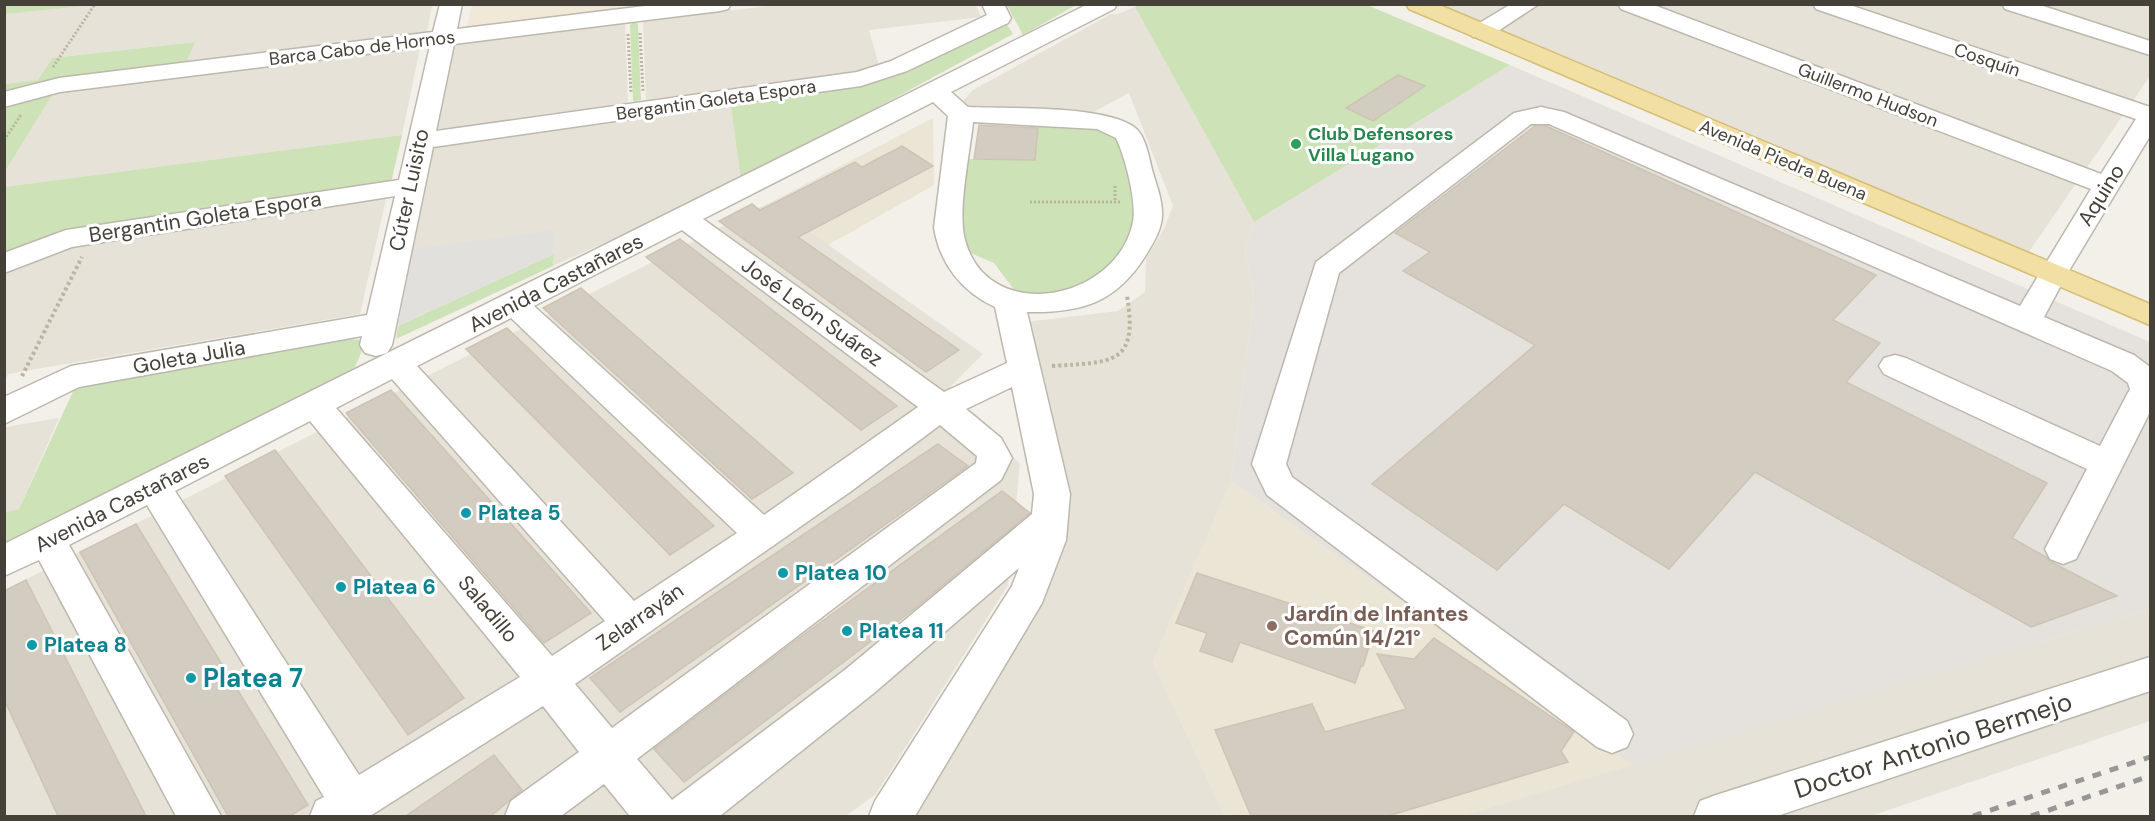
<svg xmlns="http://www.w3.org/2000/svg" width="2155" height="821" font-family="'DM Sans',sans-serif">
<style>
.residential{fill:#e6e2d8}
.commercial{fill:#f2e8d7}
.industrial{fill:#e5e2de}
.education{fill:#eae5d5}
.green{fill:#cde2b7}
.parking{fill:#e2e0dd}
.building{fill:#d3ccc0;stroke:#cdc4b4;stroke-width:1.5}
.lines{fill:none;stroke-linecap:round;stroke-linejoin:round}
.minor-casing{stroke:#bdb8ad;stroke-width:3}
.major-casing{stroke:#d5bd75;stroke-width:3}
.path-far1{stroke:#bdb4a0;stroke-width:3;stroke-dasharray:2 2;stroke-linecap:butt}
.path{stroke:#bdb4a0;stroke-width:4;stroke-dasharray:3 3;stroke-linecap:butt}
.minor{fill:#fff;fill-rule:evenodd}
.major{fill:#f2dfa3;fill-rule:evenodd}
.rail{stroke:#979797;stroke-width:5;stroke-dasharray:9 9;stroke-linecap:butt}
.leisure-dot{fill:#2e9e5b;stroke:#fff;stroke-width:2}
.culture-dot{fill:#0f9aa8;stroke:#fff;stroke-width:2}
.education-dot{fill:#8d6e63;stroke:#fff;stroke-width:2}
.labels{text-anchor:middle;stroke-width:6;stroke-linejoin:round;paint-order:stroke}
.far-street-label{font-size:18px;fill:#454138;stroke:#fff}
.far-leisure-label{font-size:18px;font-weight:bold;fill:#27864d;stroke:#fff;text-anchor:start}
.street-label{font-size:21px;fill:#454138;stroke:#fff}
.culture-label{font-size:21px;font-weight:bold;fill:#0d838f;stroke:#fff;text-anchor:start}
.education-label{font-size:21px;font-weight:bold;fill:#785e54;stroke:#fff;text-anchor:start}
.near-culture-label{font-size:26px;font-weight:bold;fill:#0d838f;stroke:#fff;text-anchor:start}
.near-street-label{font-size:26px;fill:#454138;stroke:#fff}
</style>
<rect width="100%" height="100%" fill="#f3f0e9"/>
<path class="residential" d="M93 4 432 5 427 33 186 62 194 42 52 58 38 80 5 84 4 14Z
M785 4 976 5 981 17 869 30 880 69 646 100 643 21Z
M1424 5H2150V76L2028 253Z
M1135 7 1254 222 1245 252 1254 298 1231 481 1153 662 1225 816H902L899 809 1056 545 1068 481 1025 322 1118 311 1145 292 1146 259 1163 231 1173 206 1129 93 1086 116 974 112 963 101 973 90 1111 14H1118Z
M625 23 628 103 437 129 452 44Z
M420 48 402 135 5 187 4 171 56 89Z
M731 107 741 181 553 266 554 254 413 249 433 147Z
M387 195 360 314 42 368 8 374 5 381V273L110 234Z
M769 203 983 354 947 390 1020 464 1008 585 876 794 846 816H5V590Z
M59 418 19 509 5 512V427Z
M2150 609V721L1871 816H1461Z"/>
<path class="commercial" d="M472 5H620V12L466 30Z"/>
<path class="industrial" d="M1510 65 2150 342V609L1632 765 1231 481 1254 298 1245 252 1254 222Z"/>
<path class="education" d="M933 118 934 185 828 245 769 203Z
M1231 481 1632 765 1461 816H1225L1153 662Z"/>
<path class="green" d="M1044 4 1076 5 1023 35 1007 5Z
M1140 4 1367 5 1510 65 1254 222 1135 7Z
M10 5V4L93 5 5 14V6Z
M1005 21 1013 34 741 181 731 107 848 87Z
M634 22 638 24 641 100 637 102 633 101 630 25Z
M195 42 186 62 53 79 5 94V84L38 80 52 58Z
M56 89 5 171V105Z
M1038 125 1097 127 1120 138 1141 216 1134 239 1096 286 1041 297 1015 291 994 263 961 249 965 159 1035 160Z
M402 135 391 183 75 228 5 252 4 187Z
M554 254 553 266 396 339 398 326Z
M350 339 360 340 364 346 355 367 344 375 5 543V512L19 509 75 387Z"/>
<path class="parking" d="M555 230 554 254 398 326 413 249Z"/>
<path class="building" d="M1398 75 1425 86 1373 121 1346 108Z
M979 125 1038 128 1035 160 974 159Z
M1535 126H1546L1876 275 1833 320 1880 343 1846 382 2047 483 2012 538 2046 557 2049 561 2117 596 2031 627 1755 472 1669 569 1564 504 1497 570 1372 484 1535 345 1403 271 1430 252 1395 233Z
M902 146 933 166 798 237 959 350 926 372 719 221 752 204 760 210 855 162 862 167Z
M680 239 897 406 861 430 646 257Z
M581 288 793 473 752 499 543 308Z
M507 328 714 526 670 555 466 349Z
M391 390 591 613 544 643 346 413Z
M938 444 968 466 620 712 590 678Z
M275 450 464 698 408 735 225 476Z
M1002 491 1030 513 914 609 684 782 654 749 795 641Z
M136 524 308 805 290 816H228L80 552Z
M1197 573 1374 631 1363 666H1361L1355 683 1240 642 1232 662 1200 651 1207 633 1176 623Z
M26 580 146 816H58L4 699V591Z
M1434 638 1574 732 1561 751 1568 762 1388 816H1251L1215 730 1312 704 1325 732 1406 709 1377 654 1414 659Z
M494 755 522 790 491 816H406Z"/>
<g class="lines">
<g class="minor-casing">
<path id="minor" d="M440 4H462L457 29 661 4H731L728 9 720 11 454 44 436 131 857 72 891 61 987 15 982 4H1004L1011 18 1008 23 907 71 861 86 433 147 392 345 387 353 376 356 365 353 360 345 362 336 79 387 4 424V397L71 366 367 315 395 196 72 247 4 273V253L66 230 399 180 430 46 60 92 4 107V92L59 78 433 32Z
M1088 4H1117L1114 9 951 92 968 107C1008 109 1103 105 1134 127 1146 135 1149 159 1153 173 1157 187 1163 202 1162 217 1161 231 1153 243 1146 255 1116 303 1082 313 1027 312L1070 494 1066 540 1042 603 915 816H869L875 801 1012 586 1019 568 874 693 720 816H630L604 784 561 816H505L511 801 579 752 543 706 370 816H310L316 801 324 797 147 505 69 545 221 816H176L39 560 4 576V544ZM933 102 948 116 934 228C940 264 962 292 995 307L1007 363 944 392 703 219ZM973 122 1097 129 1116 138C1125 156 1137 202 1133 222 1117 301 988 326 965 240 957 213 970 152 973 122ZM682 230 918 407 764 515 534 306ZM511 318 737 533 634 601 417 366ZM392 379 605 621 552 656 336 408ZM1012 387 1034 494 1032 514 846 669 672 800 637 759 1001 480 1012 458 1001 438 966 409ZM310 421 520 677 359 775 175 491ZM940 425 977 456 976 463 612 728 575 684 850 492Z
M1511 4H1539L1489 37H1473L1470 32 1473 27Z
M1618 4H1651L2101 174 2136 119 1816 9 1813 4H1847L2150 107V136L2067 274 2044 317 2134 355 2150 367V412L2076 559 2063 564 2050 559 2045 549 2087 469 1884 374 1879 366 1884 358 1895 355 1906 358 2100 446 2130 389 2128 383 2112 371 1549 124H1531L1339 273 1286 464 1292 477 1627 721 1633 734 1627 747 1612 753 1597 747 1267 495 1252 464 1316 262 1514 113 1541 107 1564 112 2020 306 2091 189 1621 9Z
M2002 4H2037L2150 41V55L2005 9Z
M2150 657V691L1777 816H1694L1700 801 1716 795Z"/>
</g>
<g class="major-casing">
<path id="major" d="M1406 4H1437L2150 304V325L1409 9Z"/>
</g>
<path class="path-far1" d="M640 33 643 91
M628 34 631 93
M53 67 95 4
M4 140 21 115
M1115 186V202
M1030 202H1122"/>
<path class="path" d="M1052 366C1111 362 1139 366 1127 296
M22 376 82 257"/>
<use href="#minor" class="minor"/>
<use href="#major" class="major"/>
<path class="rail" d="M1973 816 2150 757
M2031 816 2150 776"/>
</g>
<circle class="leisure-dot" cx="1296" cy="144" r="6"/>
<g class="culture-dot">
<circle cx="466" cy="513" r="6"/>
<circle cx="783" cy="573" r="6"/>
<circle cx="341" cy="587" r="6"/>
<circle cx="847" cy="631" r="6"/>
<circle cx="32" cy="645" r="6"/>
<circle cx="191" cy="678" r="6"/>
</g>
<circle class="education-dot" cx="1272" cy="626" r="6"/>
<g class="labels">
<g class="far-street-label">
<text transform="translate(362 48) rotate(-7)" y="6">Barca Cabo de Hornos</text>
<text transform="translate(1987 60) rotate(19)" y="6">Cosquín</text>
<text transform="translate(1868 95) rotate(21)" y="6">Guillermo Hudson</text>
<text transform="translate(716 100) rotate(-8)" y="6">Bergantin Goleta Espora</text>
<text transform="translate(1783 160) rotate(23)" y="6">Avenida Piedra Buena</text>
</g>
<g class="far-leisure-label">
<text x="1308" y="140">Club Defensores<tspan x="1308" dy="21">Villa Lugano</tspan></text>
</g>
<g class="street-label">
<text transform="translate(409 190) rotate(-78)" y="7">Cúter Luisito</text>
<text transform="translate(2101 195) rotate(-58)" y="7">Aquino</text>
<text transform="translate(205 217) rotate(-9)" y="7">Bergantin Goleta Espora</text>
<text transform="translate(556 283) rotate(-27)" y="7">Avenida Castañares</text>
<text transform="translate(812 312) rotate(36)" y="7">José León Suárez</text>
<text transform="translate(189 357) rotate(-10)" y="7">Goleta Julia</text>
<text transform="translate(122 503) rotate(-27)" y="7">Avenida Castañares</text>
<text transform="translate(488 609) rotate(50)" y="7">Saladillo</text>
<text transform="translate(640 617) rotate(-35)" y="7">Zelarrayán</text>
</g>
<g class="culture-label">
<text x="478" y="520">Platea 5</text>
<text x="795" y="580">Platea 10</text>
<text x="353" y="594">Platea 6</text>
<text x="859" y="638">Platea 11</text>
<text x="44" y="652">Platea 8</text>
</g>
<g class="education-label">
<text x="1284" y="621">Jardín de Infantes<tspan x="1284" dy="24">Común 14/21°</tspan></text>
</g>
<g class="near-culture-label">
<text x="203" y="687">Platea 7</text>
</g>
<g class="near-street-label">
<text transform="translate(1933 745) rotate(-18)" y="9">Doctor Antonio Bermejo</text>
</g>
</g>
<rect width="2155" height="821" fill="none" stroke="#454138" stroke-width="12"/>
</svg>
